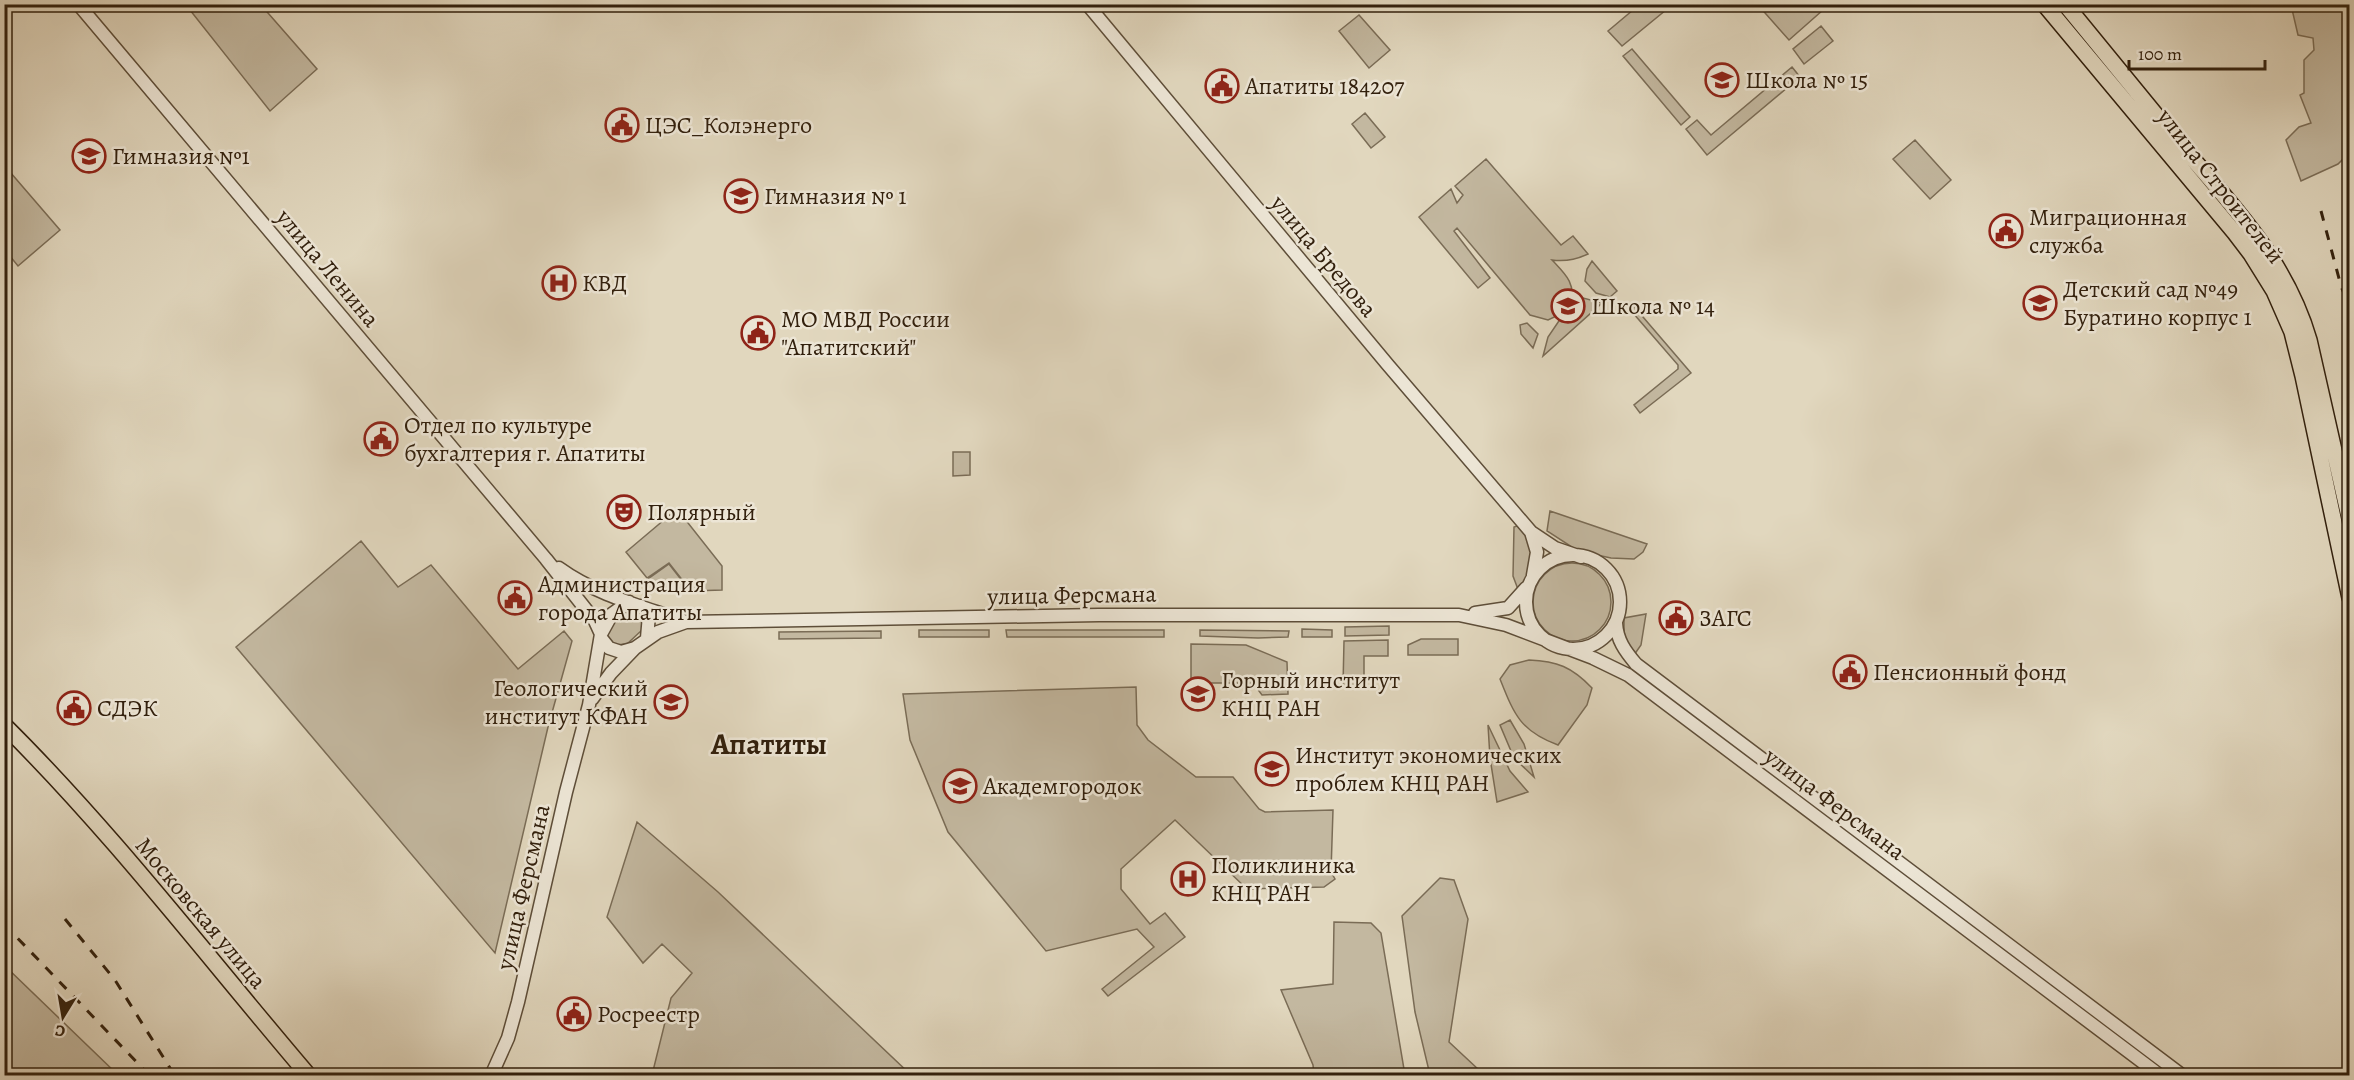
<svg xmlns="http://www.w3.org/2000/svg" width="2354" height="1080" font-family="Alegreya,serif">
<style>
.green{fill:#c3b8a0;stroke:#7a6c56;stroke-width:1.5}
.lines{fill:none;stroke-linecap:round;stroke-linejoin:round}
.tertiary-casing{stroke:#5e4e39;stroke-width:15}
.primary-casing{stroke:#32200d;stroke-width:18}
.tertiary{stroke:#ece5d5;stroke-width:12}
.primary{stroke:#e1d7be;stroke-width:15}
.rail{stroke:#32200d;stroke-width:3;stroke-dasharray:10 10;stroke-linecap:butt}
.labels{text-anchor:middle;stroke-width:5;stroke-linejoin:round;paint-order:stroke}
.poi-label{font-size:24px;fill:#32200d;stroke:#ece5d5;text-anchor:start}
.street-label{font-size:24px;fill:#32200d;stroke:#ece5d5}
.district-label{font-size:30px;font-weight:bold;fill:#32200d;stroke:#ece5d5}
</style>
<rect width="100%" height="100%" fill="#e1d7be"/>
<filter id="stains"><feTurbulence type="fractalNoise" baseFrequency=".00333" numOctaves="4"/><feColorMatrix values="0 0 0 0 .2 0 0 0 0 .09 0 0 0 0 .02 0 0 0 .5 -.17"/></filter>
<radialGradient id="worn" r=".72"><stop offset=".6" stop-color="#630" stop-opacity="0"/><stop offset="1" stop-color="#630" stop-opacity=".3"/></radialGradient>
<path class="green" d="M186 5H261L317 69 270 111Z
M1639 5H1672L1622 46 1608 31Z
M1758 5H1818L1823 10 1789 40Z
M2291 5H2349V153L2338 164 2301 181 2286 140 2299 127 2311 123 2300 95 2304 93V60L2314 50 2313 38 2298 35Z
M1359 15 1390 50 1369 68 1339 31Z
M1821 26 1833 41 1804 64 1793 49Z
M1632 49 1690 117 1681 125 1623 56Z
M1792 67 1800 77 1707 155 1686 129 1697 120 1711 135Z
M1365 113 1385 137 1371 148 1352 124Z
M1915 140 1951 180 1930 199 1893 159Z
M1486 159 1561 245 1573 236 1588 254C1575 260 1565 262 1552 260 1565 274 1576 283 1571 303L1576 296 1602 303 1543 356 1548 337 1565 312 1548 320 1530 315 1457 228 1454 231 1490 278 1478 288 1419 217 1451 189 1457 203 1463 195 1455 186Z
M4 165 60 230 18 266 5 250Z
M1592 261 1617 291 1610 297 1596 293 1585 281 1587 269Z
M1631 303 1691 373 1640 413 1634 405 1678 369V365L1627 306Z
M1527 323 1538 334 1533 348 1521 334 1520 325Z
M953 452H970V475L953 476Z
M677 509 722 566V590L691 591 669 563 647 578 626 552Z
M1550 511 1647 544 1643 552 1634 559 1611 558 1578 551 1547 531Z
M1520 525C1535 550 1536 567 1519 592L1513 576 1514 527Z
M361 541 398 587 431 565 518 669 564 631 572 641 548 727 495 953 236 647Z
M1533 602a39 39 0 1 1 78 0a39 39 0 1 1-78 0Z
M669 564 690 591C674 591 660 589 648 579Z
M630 611 640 615 643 621 642 630 627 644 613 645 607 634 614 622Z
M1646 614 1641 645 1634 655 1624 638V618Z
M1389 626V635L1345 636V627Z
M1302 629 1332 630V637H1302Z
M919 630H989V637H919Z
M1006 630H1164V637H1007Z
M1200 630 1289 631 1288 637 1258 638 1200 636Z
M881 631V638L779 639V632Z
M1421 639H1458V655H1408V645Z
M1388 640V656H1364V686H1343L1344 641Z
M1191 644 1246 645 1287 662 1288 694 1262 695 1253 683H1191Z
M1529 660C1557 661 1572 667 1592 688L1587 705 1558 745C1520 731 1514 714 1500 679L1510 665Z
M1136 687 1137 725 1148 740 1196 777H1233L1259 809 1265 812 1333 810 1331 872 1335 879 1324 887 1247 889 1175 820 1121 869V889L1150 924 1165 913 1185 937 1108 996 1102 989 1154 947 1137 929 1046 951 948 832 910 740 903 694Z
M1510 720 1524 744 1534 777 1514 758 1500 725Z
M1488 725 1510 771 1528 792 1497 802 1490 758Z
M637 822 718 892 911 1075H652L671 998 692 973 662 944 643 963 607 917Z
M1440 878 1454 880 1468 919 1449 1042 1479 1070 1468 1075H1430L1415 1012 1402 916Z
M1334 922 1371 923 1381 933 1405 1075H1314L1313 1065 1281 990 1333 984Z
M4 966H5L118 1075H5Z"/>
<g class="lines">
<g class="tertiary-casing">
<path id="tertiary" d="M78 4 546 559 595 621 601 634
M1087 4 1388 365 1531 532 1555 548 1581 557
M1531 532 1537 552 1533 575
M1526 602a47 47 0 1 1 94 0a47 47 0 1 1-94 0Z
M559 568C596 595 644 607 686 622
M641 606 649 615 647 638
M1475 613 1508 608 1526 588
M1616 623C1617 640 1625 651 1636 664L2183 1076
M601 638 609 648 621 652 635 648 658 632 686 622 1099 615H1459L1506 625 1593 658 1628 675 2161 1076
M592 699 611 673 635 648
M491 1076 508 1038 518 1002 566 792 589 705 601 634 612 614 629 602"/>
</g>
<g class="primary-casing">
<path id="primary" d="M2044 4 2235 233 2251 254 2274 291 2292 332 2303 376 2350 598
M2065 4C2101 48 2137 92 2173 136 2227 200 2285 257 2309 340L2350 521
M4 725C113 833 209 959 309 1076"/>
</g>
<use href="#tertiary" class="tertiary"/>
<use href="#primary" class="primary"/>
<path class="rail" d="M2321 211 2341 286 2350 309
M65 919 115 980 175 1076
M4 924 150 1076"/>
</g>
<defs>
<g id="school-ring" transform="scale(1.725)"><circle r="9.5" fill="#ece5d5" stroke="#8f2418" stroke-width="1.5"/><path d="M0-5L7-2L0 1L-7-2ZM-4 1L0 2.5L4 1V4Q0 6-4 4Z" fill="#8f2418"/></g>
<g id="civic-ring" transform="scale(1.725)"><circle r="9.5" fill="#ece5d5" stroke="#8f2418" stroke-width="1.5"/><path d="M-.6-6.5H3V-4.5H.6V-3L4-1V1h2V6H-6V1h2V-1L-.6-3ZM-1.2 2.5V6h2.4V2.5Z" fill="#8f2418"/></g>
<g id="hospital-ring" transform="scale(1.725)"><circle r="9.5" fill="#ece5d5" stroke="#8f2418" stroke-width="1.5"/><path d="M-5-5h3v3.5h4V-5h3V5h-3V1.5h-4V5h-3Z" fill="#8f2418"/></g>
<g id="theatre-ring" transform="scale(1.725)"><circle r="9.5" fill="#ece5d5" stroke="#8f2418" stroke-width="1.5"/><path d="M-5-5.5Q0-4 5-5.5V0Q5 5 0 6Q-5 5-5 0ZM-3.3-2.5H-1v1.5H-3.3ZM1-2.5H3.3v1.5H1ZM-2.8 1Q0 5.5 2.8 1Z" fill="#8f2418"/></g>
<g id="university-ring" transform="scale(1.725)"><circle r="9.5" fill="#ece5d5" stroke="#8f2418" stroke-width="1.5"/><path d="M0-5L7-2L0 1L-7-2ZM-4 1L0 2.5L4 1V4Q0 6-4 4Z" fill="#8f2418"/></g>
</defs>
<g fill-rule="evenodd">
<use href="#school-ring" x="1722" y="80"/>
<use href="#civic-ring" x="1222" y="86"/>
<use href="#civic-ring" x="622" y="125"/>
<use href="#school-ring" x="89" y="156"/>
<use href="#school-ring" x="741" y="196"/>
<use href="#civic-ring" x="2006" y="231"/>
<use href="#hospital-ring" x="559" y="283"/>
<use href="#school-ring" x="2040" y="303"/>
<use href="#school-ring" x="1568" y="306"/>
<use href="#civic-ring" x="758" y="333"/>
<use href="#civic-ring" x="381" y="439"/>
<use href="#theatre-ring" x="624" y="512"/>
<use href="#civic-ring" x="515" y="598"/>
<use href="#civic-ring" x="1676" y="618"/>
<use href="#civic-ring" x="1850" y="672"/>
<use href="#university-ring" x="1198" y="694"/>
<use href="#university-ring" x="671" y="702"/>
<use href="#civic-ring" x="74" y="708"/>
<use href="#university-ring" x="1272" y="769"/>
<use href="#university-ring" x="960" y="786"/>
<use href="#hospital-ring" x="1188" y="879"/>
<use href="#civic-ring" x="574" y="1014"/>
</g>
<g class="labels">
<g class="poi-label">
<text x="1745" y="88">Школа № 15</text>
<text x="1245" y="94">Апатиты 184207</text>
<text x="645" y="133">ЦЭС_Колэнерго</text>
<text x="112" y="164">Гимназия №1</text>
<text x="764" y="204">Гимназия № 1</text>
<text x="2029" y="225">Миграционная<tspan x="2029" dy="28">служба</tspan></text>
<text x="582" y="291">КВД</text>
<text x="2063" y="297">Детский сад №49<tspan x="2063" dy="28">Буратино корпус 1</tspan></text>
<text x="1591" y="314">Школа № 14</text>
<text x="781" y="327">МО МВД России<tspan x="781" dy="28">"Апатитский"</tspan></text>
<text x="404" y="433">Отдел по культуре<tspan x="404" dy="28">бухгалтерия г. Апатиты</tspan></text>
<text x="647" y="520">Полярный</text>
<text x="538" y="592">Администрация<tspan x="538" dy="28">города Апатиты</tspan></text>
<text x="1699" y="626">ЗАГС</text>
<text x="1873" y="680">Пенсионный фонд</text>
<text x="1221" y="688">Горный институт<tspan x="1221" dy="28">КНЦ РАН</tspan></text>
<text x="648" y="696" text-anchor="end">Геологический<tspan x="648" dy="28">институт КФАН</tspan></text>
<text x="97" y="716">СДЭК</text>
<text x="1295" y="763">Институт экономических<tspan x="1295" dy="28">проблем КНЦ РАН</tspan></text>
<text x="983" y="794">Академгородок</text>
<text x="1211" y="873">Поликлиника<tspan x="1211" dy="28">КНЦ РАН</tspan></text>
<text x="597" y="1022">Росреестр</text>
</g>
<g class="street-label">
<text transform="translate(2221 186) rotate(52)" y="8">улица Строителей</text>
<text transform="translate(1324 256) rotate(50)" y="8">улица Бредова</text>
<text transform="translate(328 268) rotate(50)" y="8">улица Ленина</text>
<text transform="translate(1072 595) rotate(-1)" y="8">улица Ферсмана</text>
<text transform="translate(1835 804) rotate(37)" y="8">улица Ферсмана</text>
<text transform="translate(523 887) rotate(-77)" y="8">улица Ферсмана</text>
<text transform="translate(201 913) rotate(50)" y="8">Московская улица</text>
</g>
<g class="district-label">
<text x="769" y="754">Апатиты</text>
</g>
</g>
<rect width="2354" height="1080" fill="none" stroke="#e1d7be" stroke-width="24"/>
<rect x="6" y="6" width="2342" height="1068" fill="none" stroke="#32200d" stroke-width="3"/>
<rect x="12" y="12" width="2330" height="1056" fill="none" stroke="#32200d" stroke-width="1.5"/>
<g transform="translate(63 1017) rotate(191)" stroke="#ece5d5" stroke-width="4.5" paint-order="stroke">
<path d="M0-4.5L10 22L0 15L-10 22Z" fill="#32200d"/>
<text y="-9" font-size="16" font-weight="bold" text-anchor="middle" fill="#32200d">С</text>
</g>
<path d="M2129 60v9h136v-9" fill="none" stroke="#32200d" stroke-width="3"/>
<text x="2138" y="60" font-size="18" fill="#32200d" stroke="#ece5d5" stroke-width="4.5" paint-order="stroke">100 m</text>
<rect width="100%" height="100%" filter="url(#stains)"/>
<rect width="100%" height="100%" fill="url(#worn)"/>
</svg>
